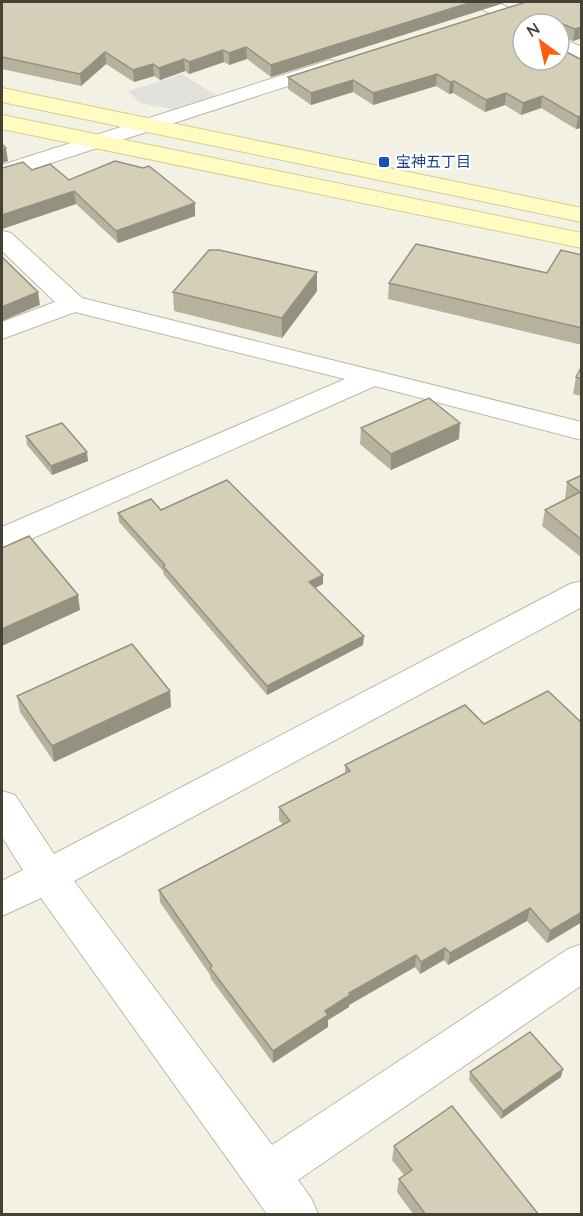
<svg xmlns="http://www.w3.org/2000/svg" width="583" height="1216" font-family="Quicksand,'Noto Sans JP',sans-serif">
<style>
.parking{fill:#e3e1dc}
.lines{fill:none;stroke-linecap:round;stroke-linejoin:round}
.street-casing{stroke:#bebaa6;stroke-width:2}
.secondary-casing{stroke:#d5cf90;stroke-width:2}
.street{fill:#fff;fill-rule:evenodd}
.secondary{fill:#fffbc1;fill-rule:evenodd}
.wall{fill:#b7b29e}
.shaded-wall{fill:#959181}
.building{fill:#d5cfb8;stroke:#959181;stroke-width:1.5}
.transit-dot{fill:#1a4fb4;stroke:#fff;stroke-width:2}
.labels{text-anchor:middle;stroke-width:4.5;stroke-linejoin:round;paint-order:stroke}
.far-transit-label{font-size:15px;fill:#164399;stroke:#fff;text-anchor:start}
</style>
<rect width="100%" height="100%" fill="#f3f1e3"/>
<path class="parking" d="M182 74 219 97 177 110 140 103 128 91Z"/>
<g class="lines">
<g class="street-casing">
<path id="street" d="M473 2H497L532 20 535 24H523V30L518 28 476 6Z
M559 37 582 47V61L559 51Z
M330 60 337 62 341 66 337 70 2 179V165Z
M2 231 11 233 82 298 582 422V440L375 386 13 547 2 549V527L345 379 75 312 2 339V322L55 302 2 251Z
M582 581V607L74 881 272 1145 568 949 582 944V985L298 1180 311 1198 318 1214H267L41 898 2 916V881L23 870 2 837V791L15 795 54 854 570 584Z"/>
</g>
<g class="secondary-casing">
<path id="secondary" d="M2 88 582 208V222L2 102Z
M2 115 582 233V248L2 129Z"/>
</g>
<use href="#street" class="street"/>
<use href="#secondary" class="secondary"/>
</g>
<path class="wall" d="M2 2H507L271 77 247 59 229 65 224 62 189 74 185 71 160 80 154 76 134 82 106 64 81 86 2 69Z
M582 2V38L573 41 559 35V24L523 60H582V128L576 129 541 108 521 115 505 105 485 112 453 93 449 94 436 86 373 105 353 92 311 105 288 89V77Z
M2 168 32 170 195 216 118 243 76 204 2 229Z
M582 255V345L388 299 389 283 547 273Z
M317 291 282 338 174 311 173 292Z
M582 366V396L573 394 576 377Z
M361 428 459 439 391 470 360 444Z
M26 436 88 461 52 475 27 445Z
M582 475V558L542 526 545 510 566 499 565 498 567 482Z
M161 510 323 575V584L315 588 363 645 267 695 164 575 163 571 119 522 118 513Z
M170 691 171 707 54 762 20 712 17 696Z
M582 723V922L547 943 527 921 448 965 444 960 420 974 415 967 349 1005V1007L328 1020V1027L273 1063 211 979 210 975 160 902 159 890 283 825 279 820V807L345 773V765L484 724Z
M470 1072 561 1077 501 1119 469 1080Z
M394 1146 539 1215H414L397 1192 399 1179 404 1175 392 1160Z"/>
<path class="shaded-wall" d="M472 2H507L271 77V65Z
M582 27V38L573 41 575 29Z
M246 47 247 59 229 65V53Z
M223 50 224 62 189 74V62Z
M105 52 106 64 81 86 80 74Z
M184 59 185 71 160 80 159 68Z
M153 64 154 76 134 82 133 70Z
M437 74 436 86 373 105V93Z
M353 80V92L311 105V93Z
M454 81 453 93 449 94 450 82Z
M506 93 505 105 485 112 486 100Z
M542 96 541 108 521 115 523 103Z
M582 115 580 128 576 129 578 117Z
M6 148 8 161 2 163V150Z
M74 191 76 204 2 229V215Z
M195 203V216L118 243 116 231Z
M317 272V291L282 338V318Z
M38 292 40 305 2 321V307Z
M460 423 459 439 391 470V454Z
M87 452 88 461 52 475 51 466Z
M323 575V584L309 591V582Z
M78 595 80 610 2 646V629Z
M364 636 363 645 267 695V686Z
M170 691 171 707 54 762 52 746Z
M530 908 527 921 448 965 450 953Z
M582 912V922L547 943 550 931Z
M445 948 444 960 420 974 421 962Z
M416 955 415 967 349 1005V1007L328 1020V1027L273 1063V1051L325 1011 349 993Z
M563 1069 561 1077 501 1119 503 1111Z"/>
<path class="building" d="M2 2H472L271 65 246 47 229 53 223 50 189 62 184 59 159 68 153 64 133 70 105 52 80 74 2 57Z
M526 2H582V27L575 29 560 23 559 30V24H523V60H559V48L582 60V115L578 117 542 96 523 103 506 93 486 100 454 81 450 82 437 74 373 93 353 80 311 93 288 77Z
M2 144 6 148 2 150Z
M115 161 143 168 149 166 195 203 116 231 74 191 2 215V168L23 162 32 170 50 164 69 180Z
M416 244 547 273 561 250 582 255V328L389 283Z
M209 250H219L317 272 282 318 173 292Z
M2 257 38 292 2 307Z
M582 366V379L576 377Z
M429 398 460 423 391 454 361 428Z
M62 423 87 452 51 466 26 436Z
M582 475V540L545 510 580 492 567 482Z
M227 480 323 575 309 582 364 636 267 686 163 566 165 565 118 513 151 499 161 510Z
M29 536 78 595 2 629V548Z
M132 644 170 691 52 746 17 696Z
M548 691 582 723V912L550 931 530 908 450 953 445 948 421 962 416 955 349 993 350 995 325 1011 328 1015 273 1051 210 968 212 966 159 890 290 821 279 807 350 771 345 765 465 705 484 724Z
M530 1032 563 1069 503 1111 470 1072Z
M452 1106 539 1215H426L399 1179 412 1170 394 1146Z"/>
<rect class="transit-dot" x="378" y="156" width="12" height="12" rx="3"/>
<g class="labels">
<g class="far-transit-label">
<text x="396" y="167">宝神五丁目</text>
</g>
</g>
<rect width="583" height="1216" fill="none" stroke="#454133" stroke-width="6"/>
<g transform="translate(541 42) rotate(327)"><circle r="28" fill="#ffffff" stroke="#b5b3ad" stroke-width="1.5"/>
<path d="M0-4.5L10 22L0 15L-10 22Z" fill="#ff5c0e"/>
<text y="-9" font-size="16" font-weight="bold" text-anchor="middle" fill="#454133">N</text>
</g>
</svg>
